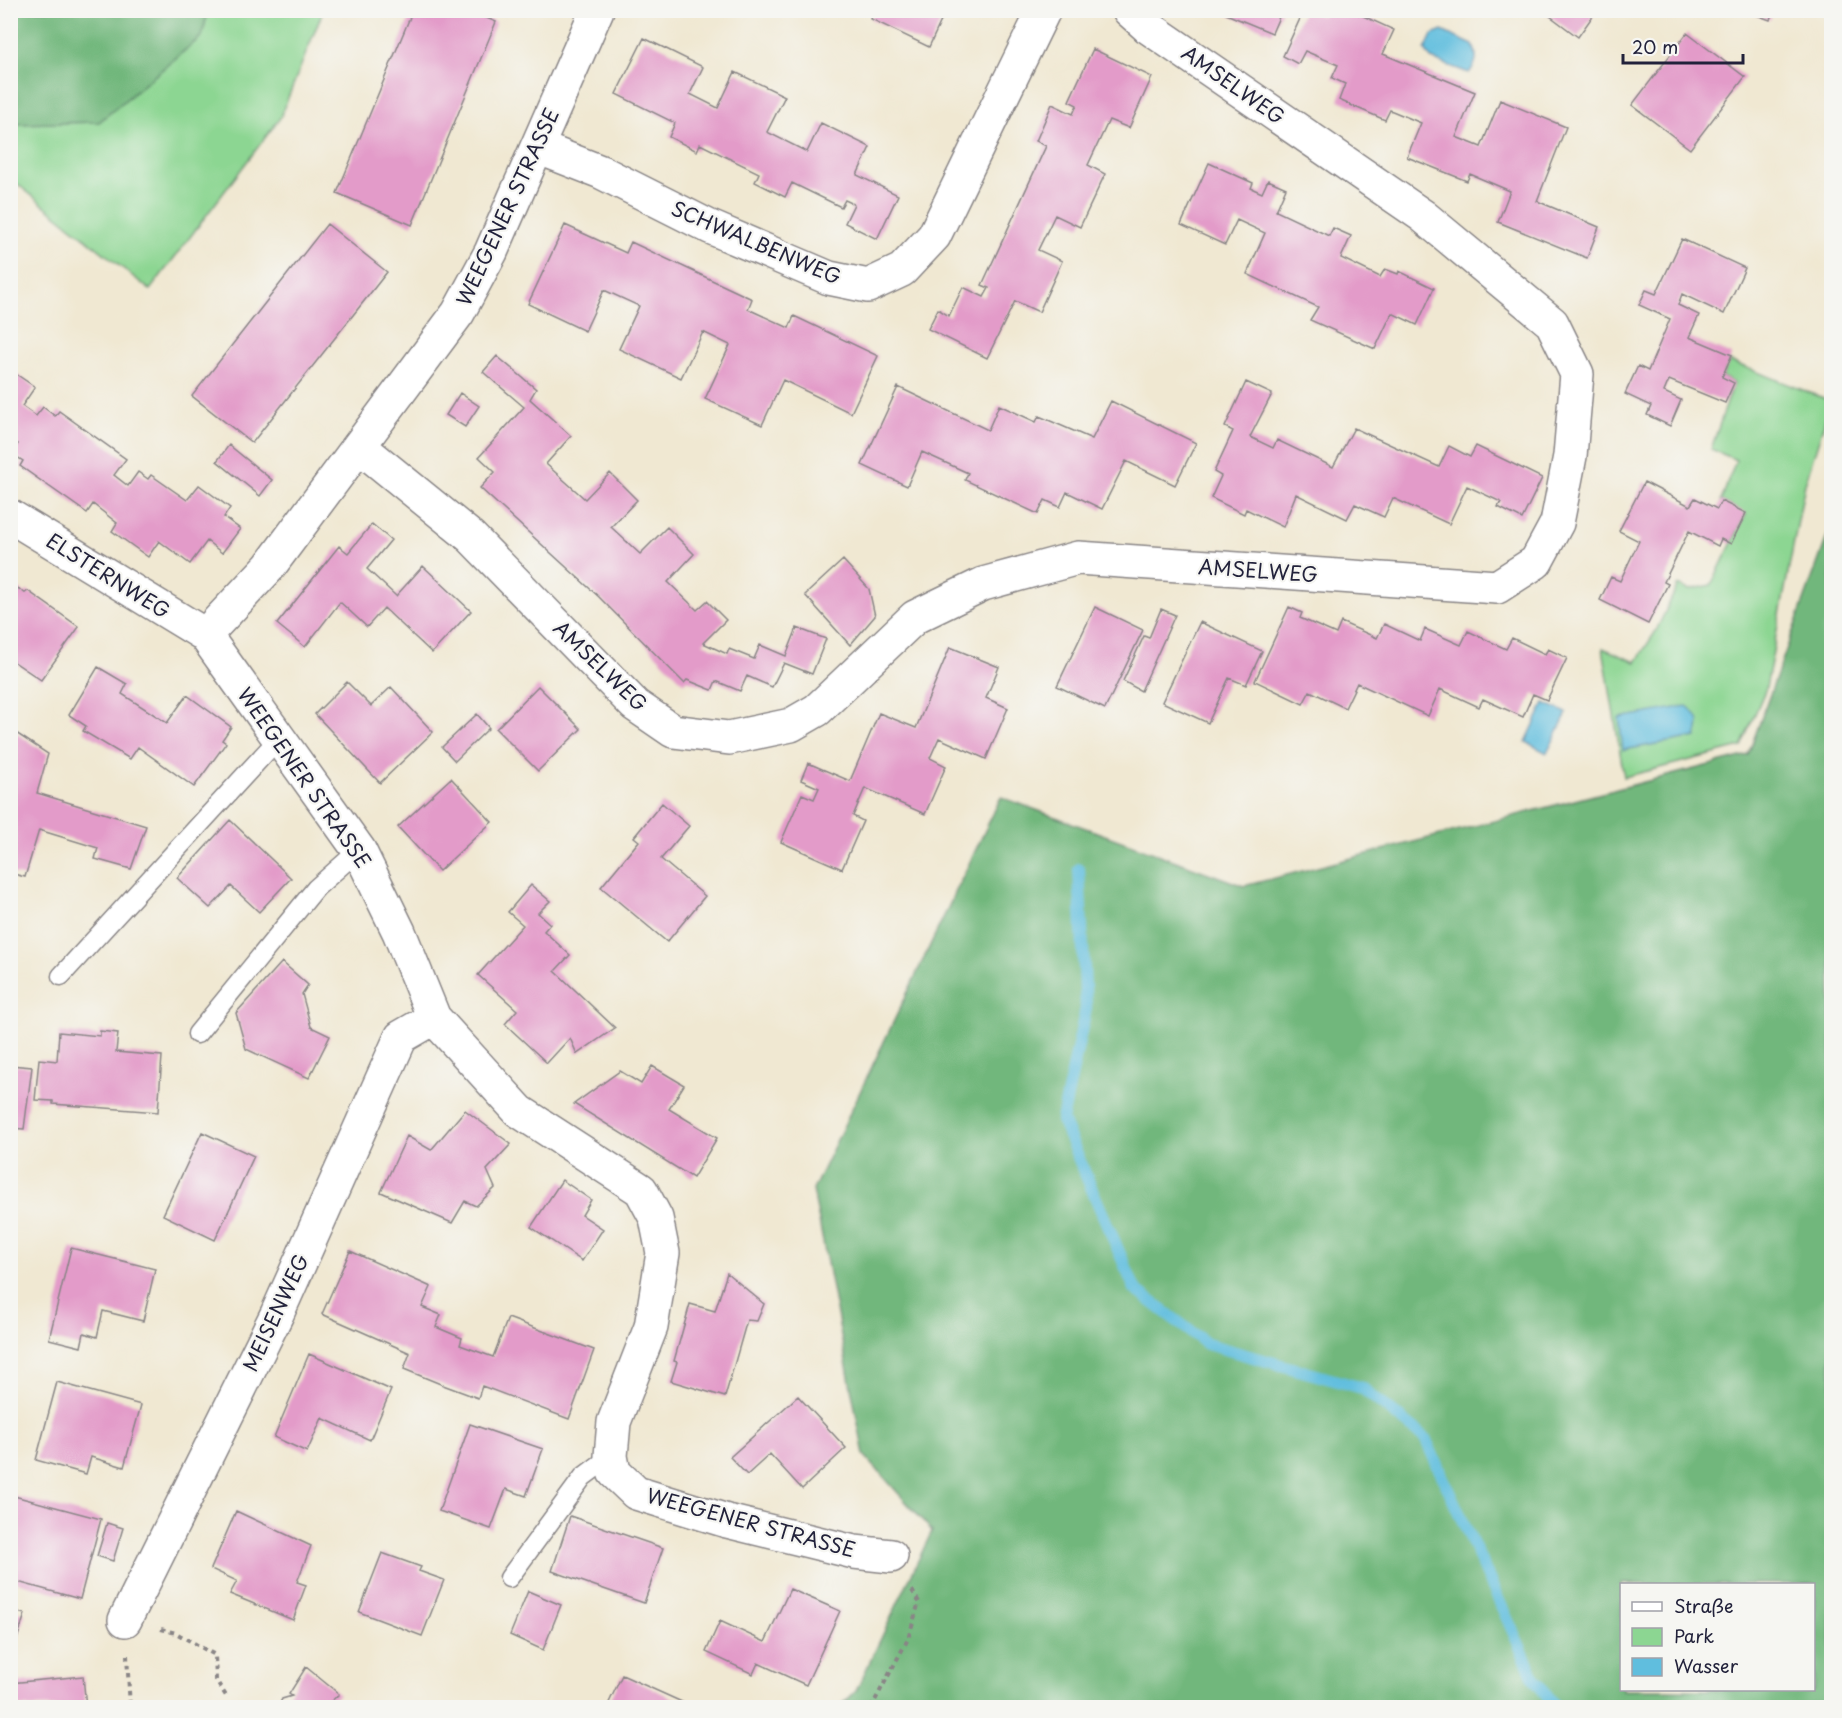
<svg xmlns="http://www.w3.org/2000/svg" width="1842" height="1718" font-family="'Playpen Sans',sans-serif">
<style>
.green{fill:#8cd692;stroke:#577c66;stroke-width:1.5}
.forest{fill:#71b77c;stroke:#4a6c5c;stroke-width:1.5;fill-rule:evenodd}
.water{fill:#60bede;stroke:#41708c;stroke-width:1.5}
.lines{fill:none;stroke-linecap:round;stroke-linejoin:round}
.stream{stroke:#60bede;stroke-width:12}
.building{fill:#e39bc9}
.service-casing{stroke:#898586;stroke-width:21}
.minor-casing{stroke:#898586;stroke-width:36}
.path{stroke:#898586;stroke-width:4;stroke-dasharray:4.5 4.5;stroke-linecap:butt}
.service{stroke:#fff;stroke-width:18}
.minor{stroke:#fff;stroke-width:33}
.labels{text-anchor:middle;stroke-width:4.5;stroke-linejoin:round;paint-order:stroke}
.street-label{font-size:20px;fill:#22223b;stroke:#f6f6f2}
</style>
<rect width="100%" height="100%" fill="#f6f6f2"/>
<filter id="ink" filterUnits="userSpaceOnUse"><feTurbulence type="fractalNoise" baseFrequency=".0167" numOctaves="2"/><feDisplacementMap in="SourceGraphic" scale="12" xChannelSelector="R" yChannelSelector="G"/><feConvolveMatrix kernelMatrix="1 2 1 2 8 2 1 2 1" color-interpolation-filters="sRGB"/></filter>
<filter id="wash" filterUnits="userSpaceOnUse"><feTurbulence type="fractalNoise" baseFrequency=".008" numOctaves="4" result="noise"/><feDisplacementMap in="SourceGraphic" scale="24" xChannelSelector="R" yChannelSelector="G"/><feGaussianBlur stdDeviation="1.35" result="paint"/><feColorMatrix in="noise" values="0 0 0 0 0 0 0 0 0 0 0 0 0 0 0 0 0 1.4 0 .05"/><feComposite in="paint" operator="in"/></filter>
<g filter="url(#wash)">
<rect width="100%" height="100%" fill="#f0e8d2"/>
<path class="green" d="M208 11H323L280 118 150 290 11 179 10 124 99 122 202 36Z
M1729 361 1831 401 1805 484 1766 688 1741 747 1624 777 1603 648 1636 662 1656 631 1678 585 1689 590 1711 585 1746 514 1721 501 1736 460 1711 449 1734 383 1722 377Z"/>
<path class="forest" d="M10 11 11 10 208 11 202 36 99 122 11 124Z
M1831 526V1707H840L856 1691 932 1531 864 1455 813 1190 1001 797 1244 886 1748 755ZM1622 1584H1814V1690H1622Z"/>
<path class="water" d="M1442 31 1473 45C1478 57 1477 63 1469 73L1431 59 1425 50 1432 35Z
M1544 703 1567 713 1547 753 1526 742Z
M1687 706C1700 716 1701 722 1696 737L1623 750 1619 718Z"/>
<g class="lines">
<path class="stream" d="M1079 869 1086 1008 1062 1120 1135 1289 1207 1344 1362 1388 1425 1438 1535 1680 1557 1708"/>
</g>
<g id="blocks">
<path class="building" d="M413 10H468L496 22 412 225 337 193Z
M875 10H946L929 47 871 19Z
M968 10H984L981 17Z
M1227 10H1282L1272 33 1226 14Z
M1304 10 1322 16 1324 10H1350L1394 30 1383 54 1475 92 1456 137 1481 147 1500 100 1566 127 1537 201 1599 227 1587 258 1498 222 1510 191 1470 174 1467 181 1407 157 1421 123 1390 110 1385 120 1339 100 1345 84 1332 78 1338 65 1305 51 1298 64 1283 56Z
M1542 10H1597L1578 37Z
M1743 10H1773L1770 20Z
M1687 33 1745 77 1690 149 1632 105Z
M644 38 703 67 690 94 718 108 735 72 785 96 767 132 807 152 821 123 870 147 857 175 898 195 877 239 845 223 854 204 845 200 841 207 792 183 785 197 755 182 759 173 700 144 697 151 669 137 675 123 616 94Z
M1093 49 1152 77 1129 128 1109 120 1088 165 1105 174 1080 227 1055 215 1038 250 1062 261 1039 312 1015 301 987 358 928 329 938 309 949 316 963 287 984 297 989 288 982 285 1046 146 1036 141 1052 104 1073 114 1077 105 1069 101Z
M1209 163 1253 183 1251 188 1262 193 1268 180 1286 188 1276 211 1329 236 1333 228 1351 236 1341 258 1380 277 1385 269 1398 274 1399 271 1434 288 1417 325 1392 313 1375 349 1310 320 1318 307 1247 274 1265 233 1237 220 1225 245 1181 225Z
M327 224 387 272 252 443 192 396Z
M565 225 626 253 631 242 752 299 748 309 789 328 794 316 878 356 851 413 783 380 762 425 705 399 730 345 703 332 681 378 619 349 639 306 604 290 585 331 528 304Z
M1682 239 1745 268 1724 314 1682 294 1678 305 1699 315 1689 337 1732 355 1722 377 1734 383 1725 403 1669 380 1664 392 1681 400 1670 426 1647 415 1651 406 1625 394 1638 366 1648 371 1670 319 1639 305 1646 290 1656 294Z
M497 356 536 389 530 399 571 436 546 464 585 499 610 473 637 500 611 527 640 554 667 527 694 554 668 582 697 610 707 601 726 620 703 643 727 654 729 649 754 659 760 645 786 656 797 628 826 639 812 674 784 663 772 687 747 676 740 691 716 681 712 690 687 680 684 683 599 597 480 488 495 472 479 457 524 407 483 372Z
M10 370 35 387 22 406 36 416 43 407 55 416 59 411 126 459 114 475 128 486 138 472 148 479 151 475 187 500 199 485 230 508 224 517 240 529 222 553 207 541 190 564 159 541 148 557 112 531 117 523 93 504 87 513 20 466 23 461 11 453 18 444 10 439Z
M1246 382 1272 394 1250 437 1273 448 1277 440 1333 467 1354 428 1439 467 1449 446 1470 457 1476 446 1542 478 1522 519 1498 507 1501 502 1467 486 1449 524 1393 498 1384 517 1355 504 1347 519 1296 494 1283 527 1246 509 1244 514 1211 498 1221 476 1214 472 1233 431 1225 427Z
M898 387 988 430 999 405 1036 422 1039 416 1092 439 1111 401 1196 443 1175 485 1126 461 1102 509 1067 492 1060 507 1045 500 1038 514 965 480 968 473 922 452 907 486 862 465Z
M460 393 479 406 465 427 446 415Z
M229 445 272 480 260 496 217 461Z
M1644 482 1690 506 1695 498 1717 509 1721 501 1746 513 1731 544 1721 539 1718 546 1689 531 1664 582 1668 584 1648 624 1600 600 1611 577 1620 581 1639 541 1619 531Z
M372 524 391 540 367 569 396 596 423 566 471 611 432 653 384 608 367 627 340 602 305 647 277 624 339 546 348 553Z
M843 560 869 589 875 616 850 645 805 595Z
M10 583 25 593 28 591 79 627 41 680 10 659Z
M1095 607 1143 630 1105 709 1057 686Z
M1289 607 1302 613 1300 618 1336 634 1341 622 1377 638 1384 624 1420 641 1425 629 1461 645 1468 631 1506 649 1512 638 1545 654 1548 649 1567 658 1547 700 1533 694 1523 717 1483 699 1479 707 1440 689 1428 716 1357 683 1345 708 1310 691 1303 704 1255 681Z
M1161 609 1175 615 1141 691 1123 681 1144 636 1149 638Z
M1200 622 1262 651 1246 685 1229 678 1208 723 1162 702Z
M950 647 999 667 986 698 1008 708 986 759 939 738 930 758 946 766 925 814 865 788 853 816 863 821 842 869 781 842 802 794 814 799 819 788 801 780 808 763 850 781 879 713 916 728Z
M98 667 127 684 122 694 167 723 187 695 231 727 222 740 226 743 194 787 138 747 130 759 83 731 86 726 69 715Z
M347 682 371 706 391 687 433 732 380 783 315 714Z
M538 686 581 729 538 771 496 729Z
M477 714 489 728 455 761 442 747Z
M16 733 48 754 37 793 146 826 131 869 95 859 98 848 39 830 25 877 10 873V799L14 789 10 788V752Z
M451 778 492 822 439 871 398 827Z
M662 803 689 826 661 859 705 896 667 942 601 887 639 841 634 837Z
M230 820 291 878 259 912 231 886 210 908 177 878Z
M531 885 550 901 538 913 550 924 544 931 570 955 555 971 615 1028 577 1054 570 1038 547 1063 505 1024 517 1010 478 975 523 925 508 912Z
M282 962 308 985 302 994 311 1027 330 1036 309 1078 246 1049 236 1013Z
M100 1031 118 1033 116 1052 162 1056 158 1112 53 1104V1101L35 1100 39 1059 57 1061 59 1032 100 1036Z
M10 1065 32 1067 24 1129 10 1128Z
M652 1066 684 1085 669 1109 717 1138 693 1178 574 1104 620 1071 641 1084Z
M465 1110 511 1144 487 1170 495 1188 476 1206 465 1201 452 1223 381 1192 407 1136 431 1150Z
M202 1132 254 1156 215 1240 163 1215Z
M562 1180 591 1200 582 1215 603 1229 582 1261 531 1227Z
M71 1248 155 1269 143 1321 103 1311 97 1337 84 1333 81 1347 49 1339Z
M350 1251 431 1287 422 1307 441 1315 436 1327 462 1338 460 1345 493 1357 508 1318 594 1350 569 1419 482 1386 478 1398 443 1385 404 1369 410 1353 322 1314Z
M727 1273 764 1304 757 1321 747 1320 725 1397 671 1381 677 1362 674 1361 690 1304 715 1311Z
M309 1354 391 1390 370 1440 322 1418 307 1452 274 1437Z
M57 1382 141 1405 124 1467 91 1457 86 1474 36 1460Z
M798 1396 846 1448 802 1489 770 1454 747 1475 730 1457Z
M470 1424 543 1449 526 1496 506 1489 491 1529 439 1511Z
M14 1496 101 1519 80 1599 10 1580V1509Z
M236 1511 311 1546 297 1582 306 1585 293 1620 230 1594 237 1581 211 1569Z
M570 1516 663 1548 644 1603 552 1571Z
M107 1523 123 1528 113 1561 97 1556Z
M382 1553 421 1567 419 1571 444 1580 422 1636 359 1612Z
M790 1589 840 1611 806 1685 758 1663 753 1674 706 1652 720 1621 765 1642Z
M528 1591 561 1605 543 1650 510 1635Z
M10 1610 25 1614 13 1652 10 1651Z
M306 1667 339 1694 325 1707H278L282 1699 292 1696 289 1694Z
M622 1675 693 1707H607Z
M83 1676 86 1707H10V1683Z"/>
</g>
</g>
<g filter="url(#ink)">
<use href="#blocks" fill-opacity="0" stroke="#898586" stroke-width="1.5"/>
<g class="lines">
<g class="service-casing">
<path id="service" d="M61 976 279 738
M197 1034 316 888 359 850
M509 1578 583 1477 611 1456"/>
</g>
<g class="minor-casing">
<path id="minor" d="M537 147 601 172 710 227 829 278 868 286 902 270 934 236 1044 10
M359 446 471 537 635 705 673 731 729 738 791 725 817 710 915 617 983 584 1078 558 1497 587 1536 562 1557 523 1570 456 1577 374 1552 323 1423 216 1148 27 1129 10
M10 516 205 635 359 850 399 932 434 1018 519 1111 641 1190 656 1218 663 1253 651 1327 614 1422 611 1456 614 1472 636 1493 727 1521 854 1552 891 1556
M205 635 269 567 458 313 491 252 597 10
M125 1620 277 1314 401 1037 434 1018"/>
</g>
<path class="path" d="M161 1629 176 1633 215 1655 216 1680 228 1699
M127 1655 130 1708
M871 1708 908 1639 919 1602 910 1587"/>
<use href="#service" class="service"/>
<use href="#minor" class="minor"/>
</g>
</g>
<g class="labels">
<g class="street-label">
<text transform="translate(1233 85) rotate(35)" y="7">AMSELWEG</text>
<text transform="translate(508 207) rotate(-65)" y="7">WEEGENER STRASSE</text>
<text transform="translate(756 243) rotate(23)" y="7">SCHWALBENWEG</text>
<text transform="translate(1258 571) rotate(4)" y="7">AMSELWEG</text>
<text transform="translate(108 576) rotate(32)" y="7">ELSTERNWEG</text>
<text transform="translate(600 666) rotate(44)" y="7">AMSELWEG</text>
<text transform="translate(304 778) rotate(55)" y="7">WEEGENER STRASSE</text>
<text transform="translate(276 1313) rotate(-65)" y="7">MEISENWEG</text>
<text transform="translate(751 1523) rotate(15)" y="7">WEEGENER STRASSE</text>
</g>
</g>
<rect width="1842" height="1718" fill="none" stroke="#f6f6f2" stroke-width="36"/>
<rect x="1620" y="1583" width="195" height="108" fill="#f6f6f2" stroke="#a1a1a9" stroke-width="1.5"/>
<rect x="1632" y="1602" width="30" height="9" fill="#ffffff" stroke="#a1a1a9" stroke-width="1.5"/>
<text x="1674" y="1613" font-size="18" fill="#22223b">Straße</text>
<rect x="1632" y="1628" width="30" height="18" fill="#8cd692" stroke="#a1a1a9" stroke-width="1.5"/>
<text x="1674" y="1643" font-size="18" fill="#22223b">Park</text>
<rect x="1632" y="1658" width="30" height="18" fill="#60bede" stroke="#a1a1a9" stroke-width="1.5"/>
<text x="1674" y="1673" font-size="18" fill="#22223b">Wasser</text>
<path d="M1623 54v9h120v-9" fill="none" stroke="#22223b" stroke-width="3"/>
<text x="1632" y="54" font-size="18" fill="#22223b" stroke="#f6f6f2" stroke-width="4.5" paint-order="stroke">20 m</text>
</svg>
